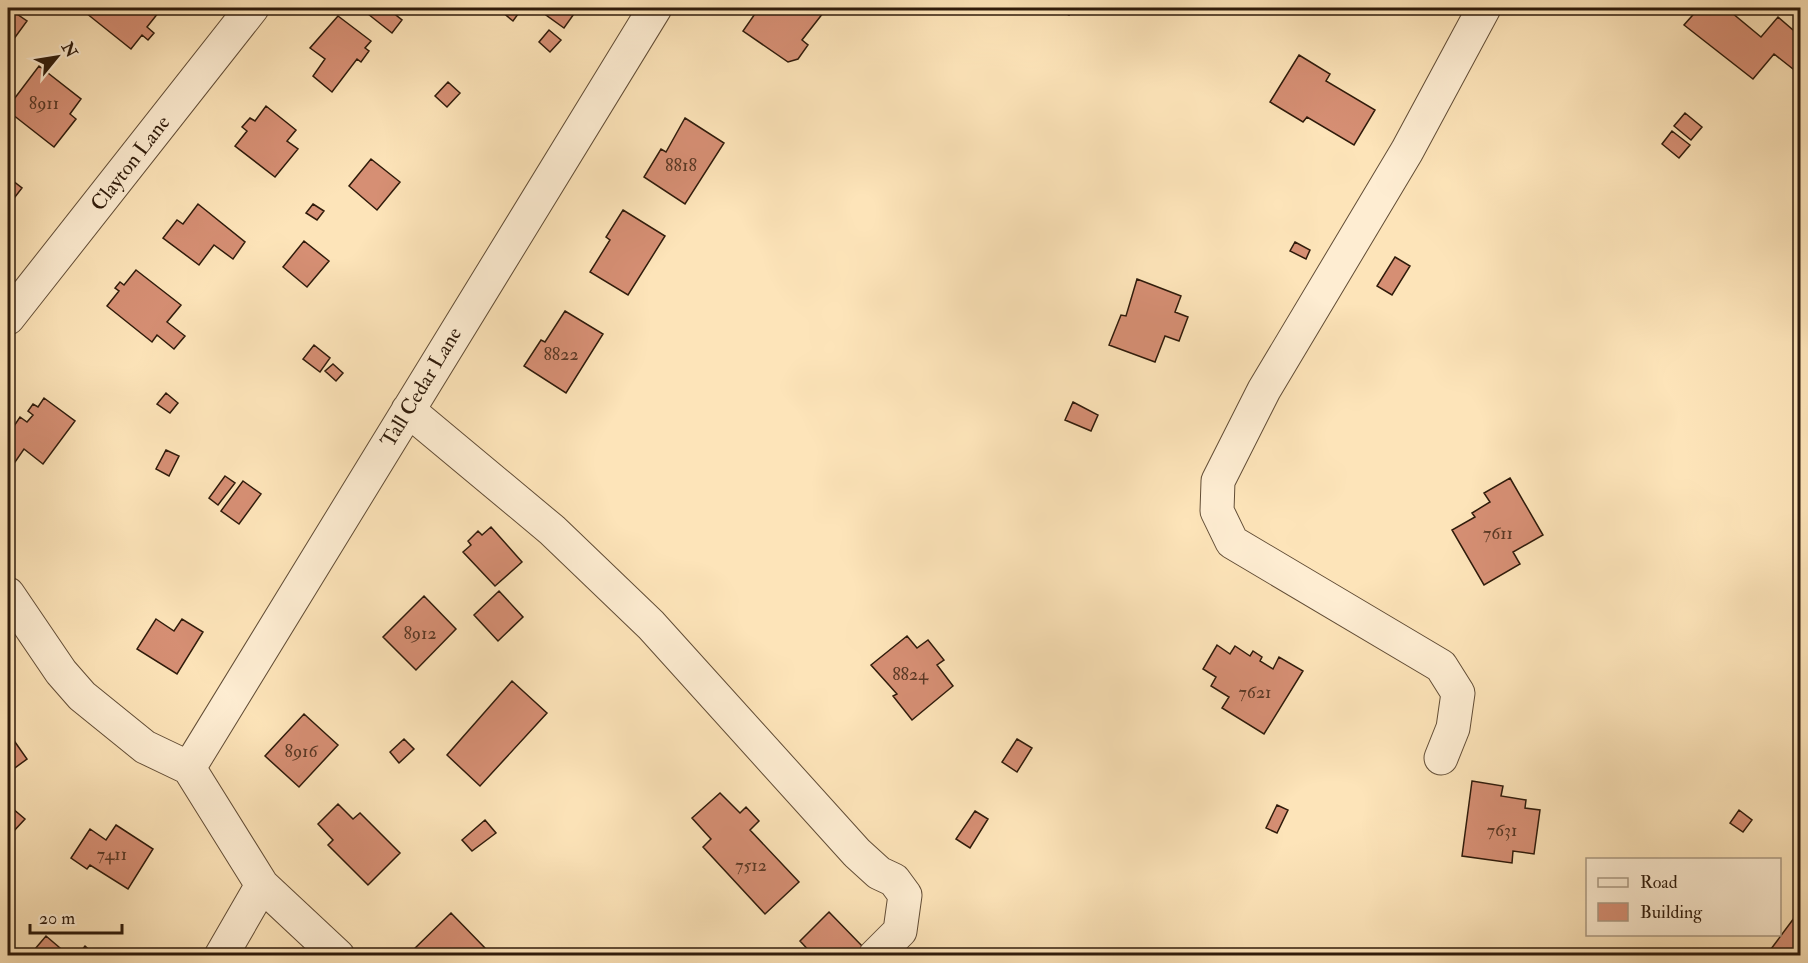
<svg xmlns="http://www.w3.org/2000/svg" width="1808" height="963" font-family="'IM FELL Double Pica',serif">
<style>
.building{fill:#d68f74;stroke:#2f1b0b;stroke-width:1.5}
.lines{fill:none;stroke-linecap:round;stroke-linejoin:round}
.minor-casing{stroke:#624d36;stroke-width:35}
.minor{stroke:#feedd2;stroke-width:33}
.labels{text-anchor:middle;stroke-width:6;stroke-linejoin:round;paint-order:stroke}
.number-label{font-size:18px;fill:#593825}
.street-label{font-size:21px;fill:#2f1b0b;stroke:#feedd2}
</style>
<rect width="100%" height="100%" fill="#fde4b9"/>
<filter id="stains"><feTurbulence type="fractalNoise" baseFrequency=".00333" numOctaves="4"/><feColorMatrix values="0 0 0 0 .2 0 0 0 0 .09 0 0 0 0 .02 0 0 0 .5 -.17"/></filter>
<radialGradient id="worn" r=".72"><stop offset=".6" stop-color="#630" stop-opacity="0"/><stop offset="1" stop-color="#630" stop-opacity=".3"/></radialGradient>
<path class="building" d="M8 8 27 21 8 47Z
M90 8H153L159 12 147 27 154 33 148 40 142 35 131 49 86 13Z
M373 8H387L402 20 392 33 368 14Z
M506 8H518L521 10 513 21 502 12Z
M551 8H570L576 11 564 28 546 15Z
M759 8H827L802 40 808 45 798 59 788 62 743 31Z
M1054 8H1074L1069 15Z
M1699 8H1726L1761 37 1778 17 1800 36V60L1793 69 1774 54 1753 79 1684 25Z
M338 16 371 41 365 48 369 51 361 62 357 59 332 92 313 76 325 59 310 48Z
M549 30 561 40 550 52 539 42Z
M1299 55 1330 74 1326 81 1375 110 1354 145 1307 117 1303 122 1270 102Z
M39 66 81 99 70 114 76 119 54 147 8 111V107Z
M448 82 460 93 447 107 435 96Z
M266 106 296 130 287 141 298 149 275 177 235 146 247 131 242 127 250 118 255 121Z
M1685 113 1702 127 1691 140 1674 126Z
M685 118 724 143 685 204 644 177 661 149 666 152Z
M1672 131 1690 145 1679 158 1662 144Z
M371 159 400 182 377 210 349 186Z
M8 177 22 188 8 206Z
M198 204 245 242 233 259 214 245 199 265 163 238 177 220 183 224Z
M313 204 324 211 317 220 306 213Z
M623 210 665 236 628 295 590 272 610 240 606 237Z
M304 241 329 261 307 287 283 267Z
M1295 242 1310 250 1306 259 1290 251Z
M1395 257 1410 266 1392 295 1377 286Z
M136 270 181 305 167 322 185 336 174 349 157 335 152 342 107 306 119 291 115 288 120 282 124 285Z
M1137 279 1181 296 1175 312 1188 317 1179 341 1165 336 1155 362 1109 345 1121 315 1126 316Z
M565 311 603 334 566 393 524 366 541 340 545 342Z
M314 345 330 358 320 372 303 359Z
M333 364 343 373 336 381 325 371Z
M166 393 178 403 170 413 157 404Z
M44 398 75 421 43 464 24 449 13 465 8 461V435L20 417 27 422 33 415 28 411 33 404 38 407Z
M1073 402 1098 415 1091 431 1065 420Z
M166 450 179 456 169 476 156 469Z
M225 476 235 483 218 505 209 498Z
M1510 478 1543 535 1513 552 1520 564 1484 585 1452 530 1475 517 1472 513 1490 502 1484 493Z
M243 481 261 494 239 524 221 511Z
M491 527 522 562 495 586 463 552 471 545 468 541 478 531 482 535Z
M499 591 523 617 498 641 474 615Z
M424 596 456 629 416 670 383 637Z
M156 619 174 631 182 619 203 632 177 674 137 649Z
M907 636 917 648 928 640 944 660 937 665 953 686 912 720 893 696 897 694 871 665Z
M1217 645 1230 654 1235 646 1250 656 1253 651 1262 657 1260 661 1273 669 1279 657 1303 671 1264 734 1222 708 1229 697 1211 686 1216 677 1203 669Z
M512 681 547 713 480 786 447 755Z
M304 714 338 745 299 787 265 756Z
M8 732 27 759 8 773Z
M404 739 414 749 399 763 390 752Z
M1017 739 1032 748 1017 772 1002 762Z
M1472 781 1503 786 1501 796 1526 800 1525 808 1540 810 1534 854 1513 851 1512 863 1462 856Z
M720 793 740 813 746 807 759 821 750 830 799 882 765 914 703 847 711 839 692 818Z
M338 804 353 819 360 813 400 853 368 885 328 845 333 840 318 824Z
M1277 805 1288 810 1277 833 1266 828Z
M12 808 25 819 13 832 8 827V814Z
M1739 810 1752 820 1743 832 1730 823Z
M975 811 988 819 970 848 956 839Z
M485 820 496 833 472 851 462 840Z
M116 825 153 849 128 889 90 865 87 869 71 858 90 829 106 840Z
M1800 910V956H1779L1771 949Z
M829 912 864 948 857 956H814L800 941Z
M451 913 485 948 477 956H413L410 953Z
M46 936 67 954 66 956H29Z
M85 946 96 956H77Z"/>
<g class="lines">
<g class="minor-casing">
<path id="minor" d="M8 318 252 8
M408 410 552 530 651 625 857 853 879 873 894 880 905 895 900 931 875 956
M8 594 61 672 82 696 145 747 189 768 262 885 338 956
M1441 758 1453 728 1458 693 1441 666 1232 542 1217 511 1218 481 1264 390 1407 151 1484 8
M189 768 655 8
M221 956 262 885"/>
</g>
<use href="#minor" class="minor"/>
</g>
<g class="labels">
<g class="number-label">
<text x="44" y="109">8911</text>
<text x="681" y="171">8818</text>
<text x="561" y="360">8822</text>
<text x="1498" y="539">7611</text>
<text x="420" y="639">8912</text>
<text x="910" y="680">8824</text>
<text x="1255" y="698">7621</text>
<text x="301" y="757">8916</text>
<text x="1502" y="836">7631</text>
<text x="112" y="860">7411</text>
<text x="751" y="871">7512</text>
</g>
<g class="street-label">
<text transform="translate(130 163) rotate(-52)" y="7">Clayton Lane</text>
<text transform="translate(421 387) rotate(-59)" y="7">Tall Cedar Lane</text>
</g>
</g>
<rect width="1808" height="963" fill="none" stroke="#fde4b9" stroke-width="30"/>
<rect x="9" y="9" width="1790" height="945" fill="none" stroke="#2f1b0b" stroke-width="3"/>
<rect x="15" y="15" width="1778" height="933" fill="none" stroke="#2f1b0b" stroke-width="1.5"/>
<rect x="1586" y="858" width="195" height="78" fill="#feedd2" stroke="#ab9982" stroke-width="1.5"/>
<rect x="1598" y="878" width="30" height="9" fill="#feedd2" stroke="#ab9982" stroke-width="1.5"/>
<text x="1640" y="888" font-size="18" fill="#2f1b0b">Road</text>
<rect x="1598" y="903" width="30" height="18" fill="#d68f74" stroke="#ab9982" stroke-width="1.5"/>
<text x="1640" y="918" font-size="18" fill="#2f1b0b">Building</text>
<g transform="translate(57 57) rotate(60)" stroke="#feedd2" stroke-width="4.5" paint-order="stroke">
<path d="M0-4.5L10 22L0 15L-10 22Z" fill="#2f1b0b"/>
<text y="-9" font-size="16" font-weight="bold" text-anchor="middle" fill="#2f1b0b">N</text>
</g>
<path d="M30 924v9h92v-9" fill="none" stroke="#2f1b0b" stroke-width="3"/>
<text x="39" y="924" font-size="18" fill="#2f1b0b" stroke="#feedd2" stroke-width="4.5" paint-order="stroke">20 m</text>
<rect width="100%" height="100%" filter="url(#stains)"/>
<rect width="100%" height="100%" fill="url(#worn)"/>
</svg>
